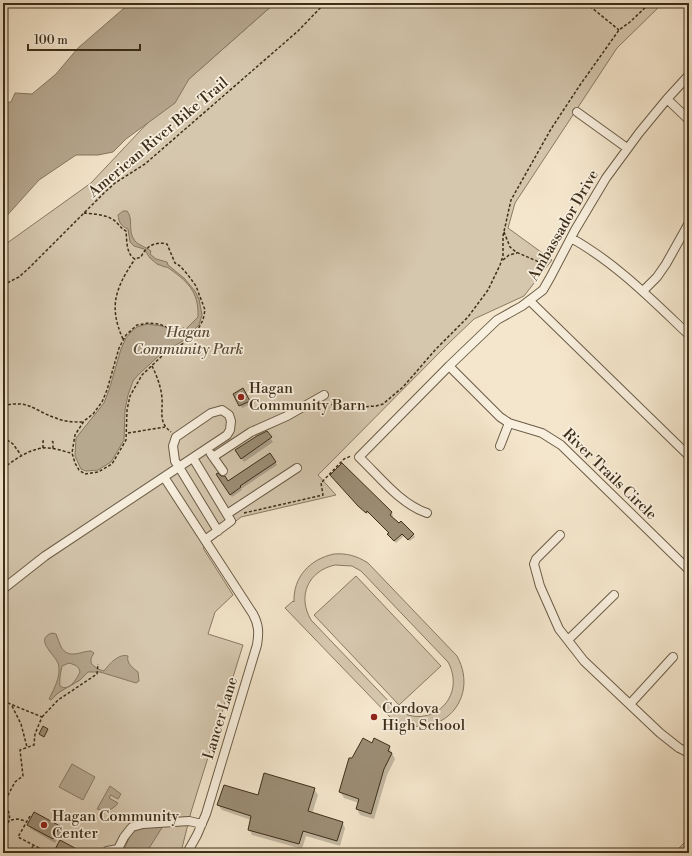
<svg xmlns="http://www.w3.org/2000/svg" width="692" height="856" font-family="'Libre Bodoni',serif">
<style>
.green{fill:#d5c7ae;stroke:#897a64;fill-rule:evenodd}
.water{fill:#b6a78f;stroke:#867760;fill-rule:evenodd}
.shadow{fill:#0003}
.building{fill:#9c8e76;stroke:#3d2e19}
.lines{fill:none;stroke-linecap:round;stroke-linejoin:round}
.minor-casing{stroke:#6b5c46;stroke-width:10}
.path{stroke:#3d2e19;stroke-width:1.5;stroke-dasharray:3 2;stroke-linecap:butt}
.minor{stroke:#f8efde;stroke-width:8}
.poi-dot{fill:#8f2418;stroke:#f8efde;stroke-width:1.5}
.labels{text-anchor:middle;stroke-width:3.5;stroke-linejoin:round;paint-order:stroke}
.street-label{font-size:15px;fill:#3d2e19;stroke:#f8efde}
.park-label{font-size:15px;font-style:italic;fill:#5b4d37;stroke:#f8efde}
.poi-label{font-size:15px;fill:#3d2e19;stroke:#f8efde;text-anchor:start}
</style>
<rect width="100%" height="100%" fill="#f4e6cc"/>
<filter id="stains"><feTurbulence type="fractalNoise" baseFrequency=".005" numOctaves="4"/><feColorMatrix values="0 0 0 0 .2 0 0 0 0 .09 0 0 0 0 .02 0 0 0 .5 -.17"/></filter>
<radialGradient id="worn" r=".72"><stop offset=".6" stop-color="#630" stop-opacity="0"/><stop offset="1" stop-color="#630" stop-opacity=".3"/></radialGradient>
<path class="green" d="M275 3H663L617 48 515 203 508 228 552 260 524 296 474 319 449 343 318 475 336 495 241 517 203 548 233 595 215 612 208 634 243 645 191 812 181 852 3 853V246L91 183 189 79Z
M334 554C347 553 357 556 368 563L457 656C482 702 435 745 391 718L285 608 293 601 294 602C293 577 310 559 334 554ZM335 565 352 566 361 571 448 662C467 697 431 731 397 710L311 620C297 596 308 571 335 565Z
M356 576 441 666 399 705 314 615Z
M685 842 689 846V853H674Z"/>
<path class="water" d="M130 3H275L189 79 175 103 126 139 113 152 98 155H76L39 180 3 220V103L11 102 15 93 32 94 56 74 78 48Z
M123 211H127C134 219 127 231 135 241 137 244 147 248 151 251L150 254 156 259 167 262 168 265 184 278 195 291 199 299 202 315 199 325 183 341 163 352 138 375 133 381 128 395 125 410 124 440 111 462 98 470 86 471 81 469 75 456 76 438 104 403 109 390 121 349 126 338 131 332 137 327 147 324 162 326 179 332 186 329 198 317C199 291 187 281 167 267H165L157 264 150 258 144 249 134 246 130 242 128 229C121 226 119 223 118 215Z
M52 633 56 634C58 638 59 643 61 647 69 660 81 651 91 651L94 653 91 658V663C94 667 99 670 104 671 109 664 119 653 128 656 126 663 133 668 138 672L139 681 136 683 100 672H88L80 680 58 693 51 700 49 699C53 691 58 682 59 672 59 670 59 665 58 663 54 654 34 639 52 633ZM69 663C75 665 79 666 80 672 76 680 69 692 60 686 59 681 61 670 62 666Z
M72 764 95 777 83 800 59 787Z
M110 786 121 794 118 799 111 795 109 798 118 803C113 810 106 812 97 809Z
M163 826 146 853H123C133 825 135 829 163 826Z"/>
<path class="shadow" d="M243 390 250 404 242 408 234 394Z
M266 432 273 442 244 462 239 454Z
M270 455 277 465 241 489 242 490 232 497 217 475 227 482Z
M342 464 392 513 393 516 392 517 413 534 415 537 410 541 404 536 396 543 390 537V534L369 513 367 514 333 478Z
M372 744 389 747 395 759 387 775 374 819 360 815 357 809 359 803 344 798 340 792 353 760Z
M314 789 318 795 312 814 342 822 345 828 340 846 306 836 302 849 252 835 249 829 251 820 222 810 218 805 259 797Z
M28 825 59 827 62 831 55 843 31 829Z"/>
<path class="building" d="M243 388 250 401 239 406 233 394Z
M267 431 272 437 241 459 235 450 257 436Z
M270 453 276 462 240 486 241 487 230 495 216 474 218 473 221 476H225L228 481Z
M342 463 392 512 390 515 399 523 401 521 414 534 408 540 402 534 394 541 387 534 389 533 367 511 366 513 358 506 330 475Z
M43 726 48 729 44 737 39 734Z
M363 738 372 743 374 738 390 746 388 751 392 753 384 769 371 814 356 809 359 799 339 792 349 758H352Z
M264 773 315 788 308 811 343 822 337 841 303 831 299 844 248 830 251 816 217 805 224 785 258 795Z
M34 812 60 826 53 839 27 825Z
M60 840 84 853H53Z"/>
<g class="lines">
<g class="minor-casing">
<path id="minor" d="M667 99 689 120
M577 112 627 148
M571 238C616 263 652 300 689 335
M643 291 657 277 666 264 689 223
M530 301 689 456
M449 366 500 417 509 423 542 433 561 445 689 570
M500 446 509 423
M211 454 223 471
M213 457 251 432 287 416 324 395
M193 458 231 521 205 540
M164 477 253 614C259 625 259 633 257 645L206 814 197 835 187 853
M427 513C400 504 379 476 359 457L449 366 497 320 522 306 543 290 551 276 575 230 606 178 639 133 667 99 689 75
M227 514 297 468
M560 535 536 559 534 564 540 586 559 629 584 661 660 733 679 748 689 753
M3 589 45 556 227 435 230 430 231 421 229 415 222 410 211 413 176 437 173 446 175 461 179 467 218 531
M568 640 614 595
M630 704 673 657
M107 851 118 849 124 837 132 827 143 824 189 821 202 824"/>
</g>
<path class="path" d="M586 3 619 30
M84 213C92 214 104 214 112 219 118 222 120 228 126 231 127 241 126 254 135 259L141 257C146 246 156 241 167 244L175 263 180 266 188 275 196 286 205 310 203 320 197 331 184 343 164 354 142 375 130 396 127 410 126 440 112 464 98 472 85 474 79 470 75 463 72 453 75 435 84 421 93 414 102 402 107 390 119 348 126 335 137 325 149 323 159 324 177 331 184 328
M504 232 510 247 516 252 548 266
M503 260 509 255 517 253
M3 285 19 277 30 267 105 192 115 183 145 164 298 31 325 3
M123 339C108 306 116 287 135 259
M152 366C157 376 161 387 162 398 163 412 158 422 171 432
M326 404 361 407 376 406 383 404 403 387 436 349 468 317 488 290 500 265 503 256V236L511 200 551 129 580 85 619 30 630 22 650 3
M3 406C29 399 34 411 56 418 65 422 74 422 83 422
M128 433 165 427
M3 437 13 444 21 455
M52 441 53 442V449
M43 448V441H45
M3 468C15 460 27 450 43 448 52 447 62 451 71 453
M244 513 323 495 321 483 344 459 351 456
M3 701 42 717 35 734 34 745 20 750 23 776 15 782 6 799 4 801C16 825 5 819 3 840
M12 706 21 724 27 747
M42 717 58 700 97 674 98 664
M30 816 18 837 39 848 36 853
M11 820 18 819 26 821
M3 841 4 846 8 853
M29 853 33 846"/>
<use href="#minor" class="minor"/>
</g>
<g class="poi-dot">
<circle cx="241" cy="397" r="4"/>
<circle cx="374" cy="717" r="4"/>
<circle cx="44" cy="825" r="4"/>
</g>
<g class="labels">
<g class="street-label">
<text transform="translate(158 137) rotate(-40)" y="5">American River Bike Trail</text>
<text transform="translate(563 225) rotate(-60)" y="5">Ambassador Drive</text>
<text transform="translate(610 474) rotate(44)" y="5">River Trails Circle</text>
<text transform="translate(220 718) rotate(-73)" y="5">Lancer Lane</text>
</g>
<g class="park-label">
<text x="188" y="337">Hagan<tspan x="188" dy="17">Community Park</tspan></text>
</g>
<g class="poi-label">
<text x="249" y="393">Hagan<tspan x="249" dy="17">Community Barn</tspan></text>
<text x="382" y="713">Cordova<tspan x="382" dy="17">High School</tspan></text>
<text x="52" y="821">Hagan Community<tspan x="52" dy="17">Center</tspan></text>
</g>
</g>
<rect width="692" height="856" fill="none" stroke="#f4e6cc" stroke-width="16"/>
<rect x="4" y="4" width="684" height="848" fill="none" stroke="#3d2e19" stroke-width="2"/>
<rect x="8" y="8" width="676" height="840" fill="none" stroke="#3d2e19"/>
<path d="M28 44v6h112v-6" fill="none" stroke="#3d2e19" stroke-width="2"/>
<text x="34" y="44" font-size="12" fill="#3d2e19" stroke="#f8efde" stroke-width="3" paint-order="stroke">100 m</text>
<rect width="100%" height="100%" filter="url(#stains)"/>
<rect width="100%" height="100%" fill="url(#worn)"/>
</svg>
